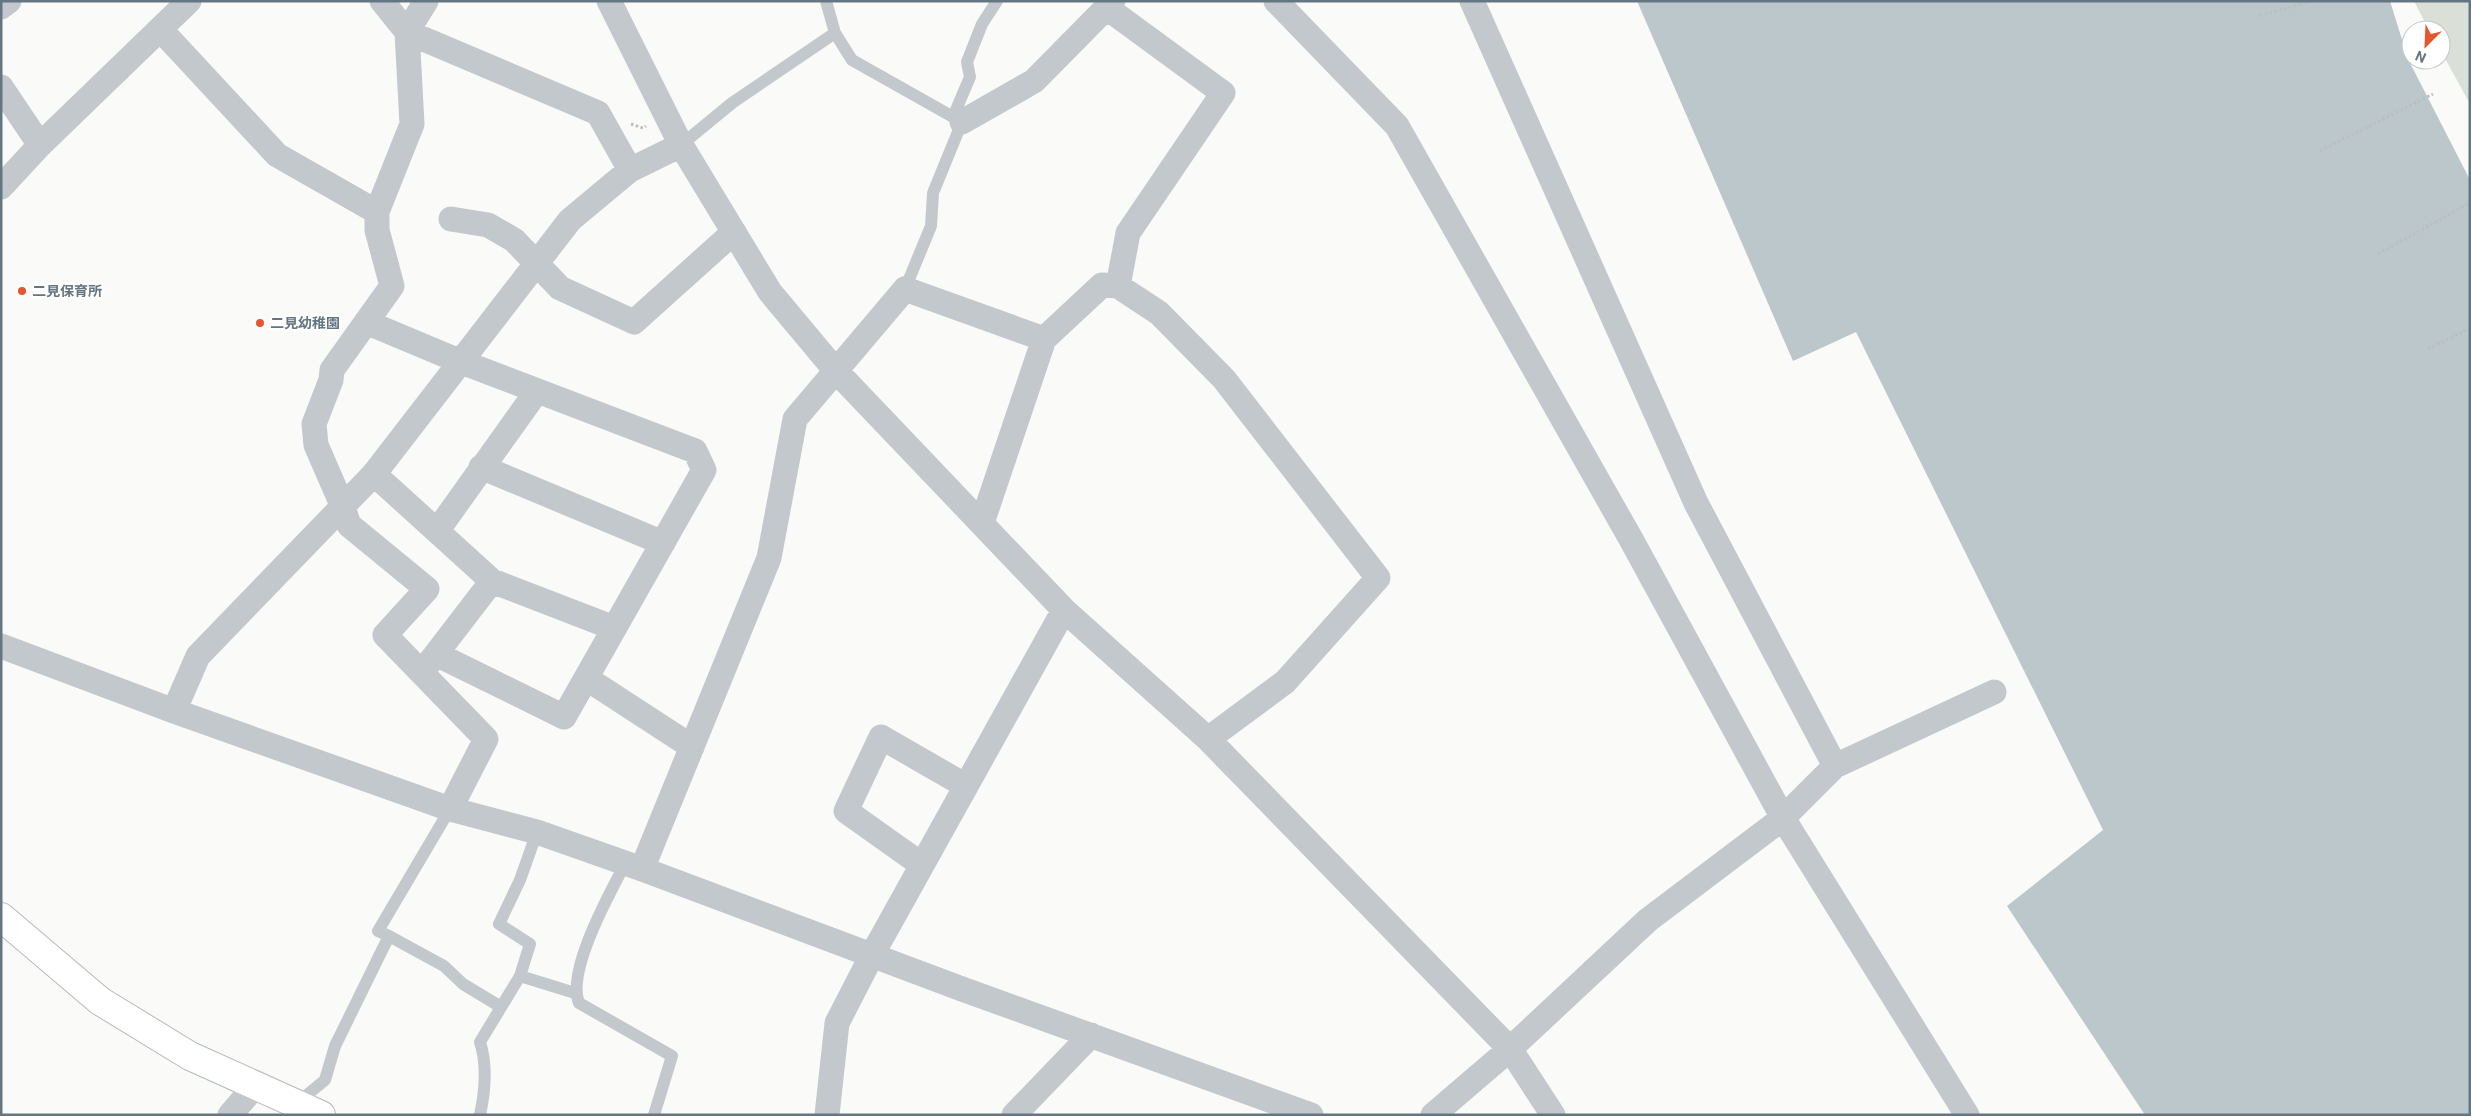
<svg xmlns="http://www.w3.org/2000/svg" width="2471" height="1116" font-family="Roboto,'Noto Sans JP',sans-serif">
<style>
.green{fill:#dadfd7}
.water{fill:#bbc7cb}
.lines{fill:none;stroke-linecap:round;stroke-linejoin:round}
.secondary-casing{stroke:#b3babf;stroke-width:30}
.path{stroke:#bbbfc2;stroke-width:3;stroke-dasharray:2.5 2.5;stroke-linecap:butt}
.service{stroke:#c3c8cc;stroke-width:12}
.minor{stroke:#c3c8cc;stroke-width:25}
.secondary{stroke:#fff;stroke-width:28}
.poi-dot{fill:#e4572e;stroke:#fff;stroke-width:2}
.labels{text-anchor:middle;stroke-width:5;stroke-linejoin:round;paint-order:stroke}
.poi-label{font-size:14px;font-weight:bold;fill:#657683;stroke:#fff;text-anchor:start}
</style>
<rect width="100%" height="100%" fill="#fafaf8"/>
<path class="green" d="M2414 1H2470V104L2441 51V30H2429Z"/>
<path class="water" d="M1637 1H2390L2408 59 2470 180V1115H2145L2007 906 2103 830 1856 332 1793 361Z"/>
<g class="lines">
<g class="secondary-casing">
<path id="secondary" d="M1 917 100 1001 190 1056 321 1115"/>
</g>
<path class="path" d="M2260 16 2312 1
M631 124 643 128 646 126
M2320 151 2433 94
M2378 254 2470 203
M2428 349 2470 328"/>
<path class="service" d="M826 1 835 33 852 60 962 122 933 193 931 226 905 289
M953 117 970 77 967 62 982 24 997 1
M681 145 732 103 835 33
M537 832 520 880 499 924 530 944 520 976 575 993
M625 864C610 893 566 971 579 1003L672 1056 654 1115
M389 936 444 966 463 984 501 1007
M296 1104 325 1080 335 1046 389 936 378 931 450 809
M480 1115C485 1092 487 1064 480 1042L520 976"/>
<path class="minor" d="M382 1 407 32 598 113 630 170 681 145
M426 1 407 32 412 124 377 212V230L392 286 332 370 331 380 314 424 316 445 343 507 349 525 427 589 385 635 486 739 450 809
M609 1 681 145 770 292 836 371 1064 610 1208 739 1510 1049 1553 1115
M1276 1 1397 126 1632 541 1783 818 1967 1115
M1472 1 1696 503 1835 766
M1 7 9 1
M1107 8 1223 93 1128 233 1118 286
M160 29 277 155 377 212
M1 87 40 145
M962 122 1034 81 1113 1
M1 187 40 145 189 1
M451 219 488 225 514 240 560 288 634 322 734 232
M366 322 459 361 695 451 704 470 564 717 436 654
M481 467 663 543
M374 474 492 581 614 628
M982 523 1044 339 1102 285 1118 286 1159 313 1224 379 1378 578 1285 682 1208 739
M437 531 537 391
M1 646 174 711 450 809 537 832 642 869 962 989 1311 1115
M426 667 492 581
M586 678 692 747
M174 711 198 656 374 474 570 220 630 170
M922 865 846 811 881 737 966 786
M642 869 769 558 795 419 905 289 1044 339
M230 1115 256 1085
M827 1115 837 1023 872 955 1064 610
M1014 1115 1091 1035
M1433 1115 1510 1049 1648 920 1783 818 1835 766 1994 692"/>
<use href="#secondary" class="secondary"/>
</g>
<g class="poi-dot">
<circle cx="22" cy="291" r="5"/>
<circle cx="260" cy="323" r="5"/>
</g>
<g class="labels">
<g class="poi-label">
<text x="32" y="296">二見保育所</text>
<text x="270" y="328">二見幼稚園</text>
</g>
</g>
<rect width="2471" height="1116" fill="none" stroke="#657683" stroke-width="5"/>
<g transform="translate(2426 45) rotate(204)"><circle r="24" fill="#ffffff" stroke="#c1c8cd"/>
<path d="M0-4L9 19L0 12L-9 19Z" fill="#e4572e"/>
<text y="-8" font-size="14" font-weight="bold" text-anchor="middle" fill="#657683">N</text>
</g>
</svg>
